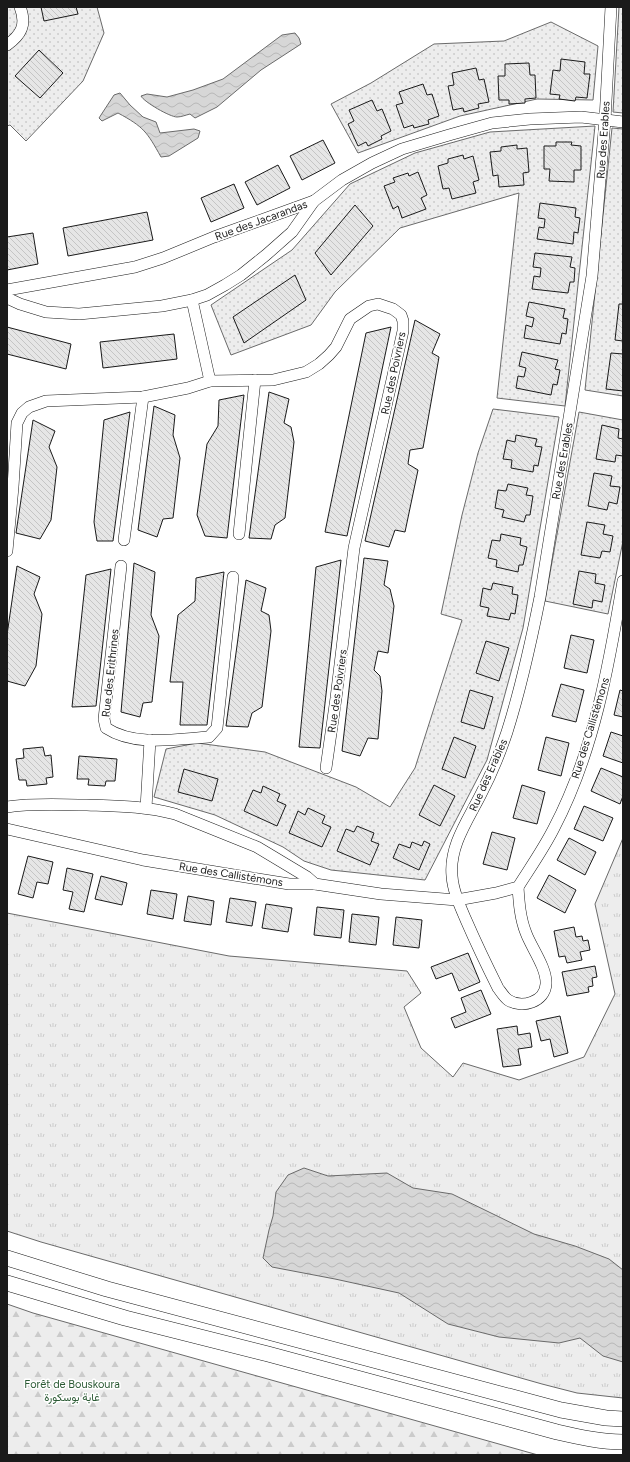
<svg xmlns="http://www.w3.org/2000/svg" width="630" height="1462" font-family="Figtree,Vazirmatn,sans-serif">
<style>
.grass{fill:url(#grass-tufts);stroke:#6a6a6a}
.forest{fill:url(#forest-firs);stroke:#6a6a6a}
.garden{fill:url(#garden-dots);stroke:#6a6a6a}
.water{fill:url(#water-waves);stroke:#6a6a6a}
.building{fill:url(#building-back-hatch);stroke:#1a1a1a}
.lines{fill:none;stroke-linecap:round;stroke-linejoin:round}
.street-casing{stroke:#1a1a1a;stroke-width:12}
.secondary-casing{stroke:#1a1a1a;stroke-width:16}
.street{stroke:#fff;stroke-width:11}
.secondary{stroke:#fff;stroke-width:15}
.labels{text-anchor:middle;stroke-width:3;stroke-linejoin:round;paint-order:stroke}
.street-label{font-size:11px;fill:#1a1a1a;stroke:#fff}
.park-label{font-size:11px;fill:#2b5a34;stroke:#fff}
</style>
<defs>
<pattern id="grass-tufts" width="24" height="20" patternUnits="userSpaceOnUse"><rect width="24" height="20" fill="#ededed"/><path d="M3 7l-1-3M5 7V3M7 7l1-3M15 17l-1-3M17 17v-4M19 17l1-3" fill="none" stroke="#cbcbcb"/></pattern>
<pattern id="forest-firs" width="22" height="20" patternUnits="userSpaceOnUse"><rect width="22" height="20" fill="#ededed"/><path d="M5 1l3.5 6h-7zM16 11l3.5 6h-7z" fill="#cbcbcb"/></pattern>
<pattern id="garden-dots" width="8" height="8" patternUnits="userSpaceOnUse"><rect width="8" height="8" fill="#ededed"/><path d="M2 2h.1M6 6h.1" fill="none" stroke="#cbcbcb" stroke-width="1.8" stroke-linecap="round"/></pattern>
<pattern id="water-waves" width="16" height="10" patternUnits="userSpaceOnUse"><rect width="16" height="10" fill="#d7d7d7"/><path d="M0 5q4-4 8 0t8 0" fill="none" stroke="#b8b8b8"/></pattern>
<pattern id="building-back-hatch" width="6" height="6" patternUnits="userSpaceOnUse"><rect width="6" height="6" fill="#e6e6e6"/><path d="M-1 5l2 2M0 0l6 6M5-1l2 2" fill="none" stroke="#c5c5c5"/></pattern>
</defs>
<rect width="100%" height="100%" fill="#fff"/>
<path class="grass" d="M623,838V1398L577,1393L542,1384L41,1242L7,1231V913L229,956L407,971L421,993L404,1007L421,1048L453,1077L463,1063L519,1080L584,1057L615,994L595,904Z"/>
<path class="forest" d="M7,1304L33,1313L538,1455H7Z"/>
<g class="garden">
<path d="M7,7H97L104,33L83,81L26,141L10,125L7,126Z"/>
<path d="M619,7H623V113L613,112Z"/>
<path d="M551,22L598,46L593,100L537,99L460,116L358,153L331,104L371,83L434,44L504,41Z"/>
<path d="M595,126L565,406L497,398L519,193L400,228L335,292L311,325L231,355L211,305L292,250L350,184L415,153L490,132Z"/>
<path d="M612,128L623,129V396L585,390Z"/>
<path d="M493,409L559,417L523,628L487,760L425,880L331,870L304,861L283,847L215,815L154,797L166,749L197,743L265,752L356,787L390,807L415,768L462,620L441,614L462,515L478,453Z"/>
<path d="M579,412L623,420V541L608,614L545,601Z"/>
</g>
<g class="water">
<path d="M295,33L299,38L301,44L261,70L217,107L195,118L190,114C186,115 181,117 177,117C170,117 144,102 141,96L147,94L167,97L193,90L223,79L282,35Z"/>
<path d="M120,93L130,105L143,117L156,122L160,133L194,129L200,131L198,138L169,156L161,157C147,132 144,127 118,113L102,121L99,118L114,95Z"/>
<path d="M304,1168L328,1176L387,1173L413,1188L452,1194L534,1234L575,1246L609,1259L623,1270V1362L603,1356L580,1338L559,1343L499,1337L448,1324L399,1293L335,1279L272,1267L263,1258L269,1230L273,1216L276,1192L288,1175Z"/>
</g>
<g class="building">
<path d="M41,7H76L78,14L44,21Z"/>
<path d="M39,50L63,73L40,98L15,76Z"/>
<path d="M561,59L585,62L584,74H590L587,98L576,97L575,101L559,99L560,95L550,94L553,70L560,71Z"/>
<path d="M529,63L530,75H535L536,98L525,99V103L509,104V100H499L498,76H505V64Z"/>
<path d="M476,68L479,80L484,79L489,102L478,104L479,108L464,112L463,108L453,110L448,86L454,85L452,73Z"/>
<path d="M423,84L427,95L432,94L439,116L428,120L429,124L414,128L413,125L404,128L396,105L403,103L399,92Z"/>
<path d="M372,100L377,111L382,109L391,131L381,136L382,139L368,146L366,142L358,146L348,124L354,121L349,110Z"/>
<path d="M323,140L335,163L302,180L290,156Z"/>
<path d="M556,142H572L571,145L581,146V170H574V182L549,181L550,169H544V146H556Z"/>
<path d="M517,145V149L527,148L529,172L523,173L524,185L499,187L498,175L493,176L490,152L501,151V147Z"/>
<path d="M463,155L464,159L473,156L479,180L473,182L476,193L452,199L449,188L443,189L438,166L448,163V159Z"/>
<path d="M278,165L290,188L257,205L245,182Z"/>
<path d="M418,172L427,195L421,198L426,209L402,218L398,206L393,209L384,186L395,182L393,178L408,173L409,176Z"/>
<path d="M234,184L244,208L211,222L201,198Z"/>
<path d="M540,203L576,208L575,217L580,218L578,233L574,232L573,244L537,239L539,227L544,228L545,219L538,218Z"/>
<path d="M355,205L373,226L331,275L315,253Z"/>
<path d="M147,212L153,240L68,256L63,228Z"/>
<path d="M33,233L38,264L7,270V237Z"/>
<path d="M535,253L572,257L570,267L575,268L574,282H570L568,293L532,289L534,276L540,277L541,268L533,267Z"/>
<path d="M295,275L306,300L244,343L233,317Z"/>
<path d="M529,302L565,309L563,318L568,319L566,334L562,333L560,344L524,338L526,325L532,327L534,318L526,316Z"/>
<path d="M619,304H623V341L615,340Z"/>
<path d="M415,320L440,334L432,353L439,357L423,448L410,450L408,464L418,470L405,532L395,530L389,547L365,541Z"/>
<path d="M7,327L71,344L66,369L7,354Z"/>
<path d="M391,327L347,536L325,532L366,333Z"/>
<path d="M174,334L177,359L103,368L100,342Z"/>
<path d="M522,352L558,360L555,369L560,370L557,385L553,384L551,395L516,388L518,376L524,377L526,368L519,366Z"/>
<path d="M611,353L623,354V391L606,389Z"/>
<path d="M269,392L289,399L284,423L291,427L294,442L285,518L275,525L271,539L249,538Z"/>
<path d="M244,395L227,538L205,536L197,515L207,444L218,426L219,400Z"/>
<path d="M154,406L175,415L173,435L180,458L173,518L163,519L157,537L138,530Z"/>
<path d="M130,412L113,541H97L94,522L104,420Z"/>
<path d="M33,420L55,431L49,447L57,467L51,520L40,539L16,533Z"/>
<path d="M602,425L619,429L618,438L623,439V456L616,455L615,462L596,459Z"/>
<path d="M516,435L537,439L535,446L542,447L538,466L534,465L533,472L511,468L512,460L503,459L507,440L515,442Z"/>
<path d="M594,473L612,476L610,486L620,487L617,504L609,502L607,510L588,506Z"/>
<path d="M508,484L528,488L526,495L533,496L530,515H526L524,522L502,517L504,510L495,508L498,490L506,491Z"/>
<path d="M587,522L605,525L603,534L613,536L610,552L602,551L600,558L581,555Z"/>
<path d="M501,534L521,538L520,545L527,547L523,565H519L518,572L496,567L497,560L488,558L492,540L500,541Z"/>
<path d="M364,558L388,561L384,585L390,589L394,606L388,653L378,651L374,670L380,676L382,691L378,739L368,738L360,756L342,751Z"/>
<path d="M341,560L320,748L299,747L316,567Z"/>
<path d="M134,563L155,572L151,615L159,636L152,702L143,703L140,717L121,712Z"/>
<path d="M17,566L40,577L34,594L42,614L36,666L25,686L7,681V635Z"/>
<path d="M111,569L96,706L72,707L86,575Z"/>
<path d="M579,571L596,574L595,583L605,585L602,602L593,600L592,608L573,604Z"/>
<path d="M224,572L207,725H180L183,682H170L178,615L195,601L196,578Z"/>
<path d="M246,580L266,588L261,611L269,615L271,631L262,707L252,713L248,727L226,726Z"/>
<path d="M493,583L513,587L512,594L518,595L515,614L511,613L509,620L487,616L489,608L480,606L483,588L491,590Z"/>
<path d="M571,635L594,640L587,673L564,668Z"/>
<path d="M486,641L509,648L499,681L476,673Z"/>
<path d="M561,684L584,690L576,722L552,716Z"/>
<path d="M470,690L493,697L484,729L461,722Z"/>
<path d="M620,690L623,691V717L614,715Z"/>
<path d="M611,732L623,736V763L603,756Z"/>
<path d="M454,737L476,746L465,778L442,769Z"/>
<path d="M546,737L569,743L561,776L538,770Z"/>
<path d="M43,747L45,756L51,755L53,777L46,778L47,784L27,786L26,780H19L16,759L24,758L23,749Z"/>
<path d="M79,756L117,759L115,781H106L105,786L88,785L89,779H77Z"/>
<path d="M601,768L623,777V796L620,804L591,791Z"/>
<path d="M184,769L218,779L212,801L178,792Z"/>
<path d="M434,785L455,796L440,826L419,815Z"/>
<path d="M522,785L545,792L537,824L513,818Z"/>
<path d="M263,786L280,794L277,801L286,805L277,826L244,811L253,790L261,793Z"/>
<path d="M584,806L613,818L603,841L574,829Z"/>
<path d="M308,808L325,816L322,823L331,827L322,847L289,833L298,811L305,815Z"/>
<path d="M357,826L374,833L371,841L379,844L370,865L337,851L346,829L354,832Z"/>
<path d="M492,832L515,838L507,870L483,864Z"/>
<path d="M569,838L596,852L585,875L557,860Z"/>
<path d="M424,841L430,844L419,870L393,858L399,844L410,848L412,842L422,846Z"/>
<path d="M28,856L53,862L48,884L37,882L33,898L18,894Z"/>
<path d="M67,868L93,874L84,912L69,909L73,892L63,890Z"/>
<path d="M549,875L576,890L565,913L537,898Z"/>
<path d="M101,876L127,883L122,905L95,899Z"/>
<path d="M151,890L177,894L173,919L147,914Z"/>
<path d="M188,896L214,901L211,925L184,921Z"/>
<path d="M230,898L256,902L252,926L226,922Z"/>
<path d="M266,904L292,908L288,932L262,928Z"/>
<path d="M317,907L344,910L341,938L314,935Z"/>
<path d="M352,914L379,917L376,945L349,942Z"/>
<path d="M396,917L422,920L419,948L393,945Z"/>
<path d="M574,927L576,937L582,936L583,941L588,940L590,950L580,952L582,960L567,963L565,956L559,957L554,931Z"/>
<path d="M468,953L480,982L459,991L452,973L436,979L431,967Z"/>
<path d="M595,966L597,977L592,978L593,986L588,987L589,992L567,996L562,972Z"/>
<path d="M481,990L491,1014L455,1028L451,1018L466,1012L461,998Z"/>
<path d="M560,1016L568,1053L554,1057L550,1039L541,1041L536,1021Z"/>
<path d="M517,1026L518,1035L530,1033L532,1047L518,1049L521,1065L503,1067L497,1029Z"/>
</g>
<g class="lines">
<defs>
<g id="street">
<path d="M7,45C21,35 27,25 20,7"/>
<path d="M7,290L135,267L163,258L214,237L314,201L342,180L372,163L402,149L449,135L492,123L530,119L581,117L623,122"/>
<path d="M7,298L20,304L46,312L79,314L162,306L192,300L207,295L225,285L241,275L266,255L292,232L314,201"/>
<path d="M192,300L210,381"/>
<path d="M239,534L255,380"/>
<path d="M124,540L143,397"/>
<path d="M7,551L13,487L17,423L22,413L29,407L46,401L143,397L188,388L210,381L273,380L306,372L319,364L329,355L336,347L350,319L369,306L378,304L393,309L401,315L403,321V331L354,548L336,698L326,768"/>
<path d="M121,566L104,719L106,728C135,747 176,739 209,737L217,728L233,577"/>
<path d="M7,807C33,803 60,805 87,805C117,806 145,806 175,814L257,847L307,877L315,884"/>
<path d="M146,808L150,740"/>
<path d="M7,829L143,860L289,884H315L381,894L457,900L496,893L518,887C530,868 544,848 554,828C594,752 609,665 623,581"/>
<path d="M518,887C519,902 520,918 526,933C531,947 547,968 546,984C545,1002 522,1009 508,1000C504,997 501,992 498,988C487,966 476,943 466,920C460,906 453,891 452,876C449,846 468,820 481,794C491,775 500,753 507,732C521,688 531,642 540,597L592,276L605,120L611,7"/>
</g>
<g id="secondary">
<path d="M7,1258L107,1289L561,1410L606,1418L623,1419"/>
<path d="M7,1283L125,1318L268,1354L557,1432C579,1437 601,1442 623,1442"/>
</g>
</defs>
<use href="#street" class="street-casing"/>
<use href="#secondary" class="secondary-casing"/>
<use href="#street" class="street"/>
<use href="#secondary" class="secondary"/>
</g>
<g class="labels">
<g class="street-label">
<text transform="translate(603 140) rotate(-86)" y="4">Rue des Erables</text>
<text transform="translate(261 220) rotate(-20)" y="4">Rue des Jacarandas</text>
<text transform="translate(393 373) rotate(-78)" y="4">Rue des Poivriers</text>
<text transform="translate(562 461) rotate(-80)" y="4">Rue des Erables</text>
<text transform="translate(110 673) rotate(-84)" y="4">Rue des Erithrines</text>
<text transform="translate(337 691) rotate(-82)" y="4">Rue des Poivriers</text>
<text transform="translate(590 728) rotate(-73)" y="4">Rue des Callistémons</text>
<text transform="translate(488 775) rotate(-66)" y="4">Rue des Erables</text>
<text transform="translate(231 874) rotate(9)" y="4">Rue des Callistémons</text>
</g>
<g class="park-label">
<text x="72" y="1388">Forêt de Bouskoura<tspan x="72" dy="13">غابة بوسكورة</tspan></text>
</g>
</g>
<rect width="630" height="1462" fill="none" stroke="#1a1a1a" stroke-width="16"/>
</svg>
